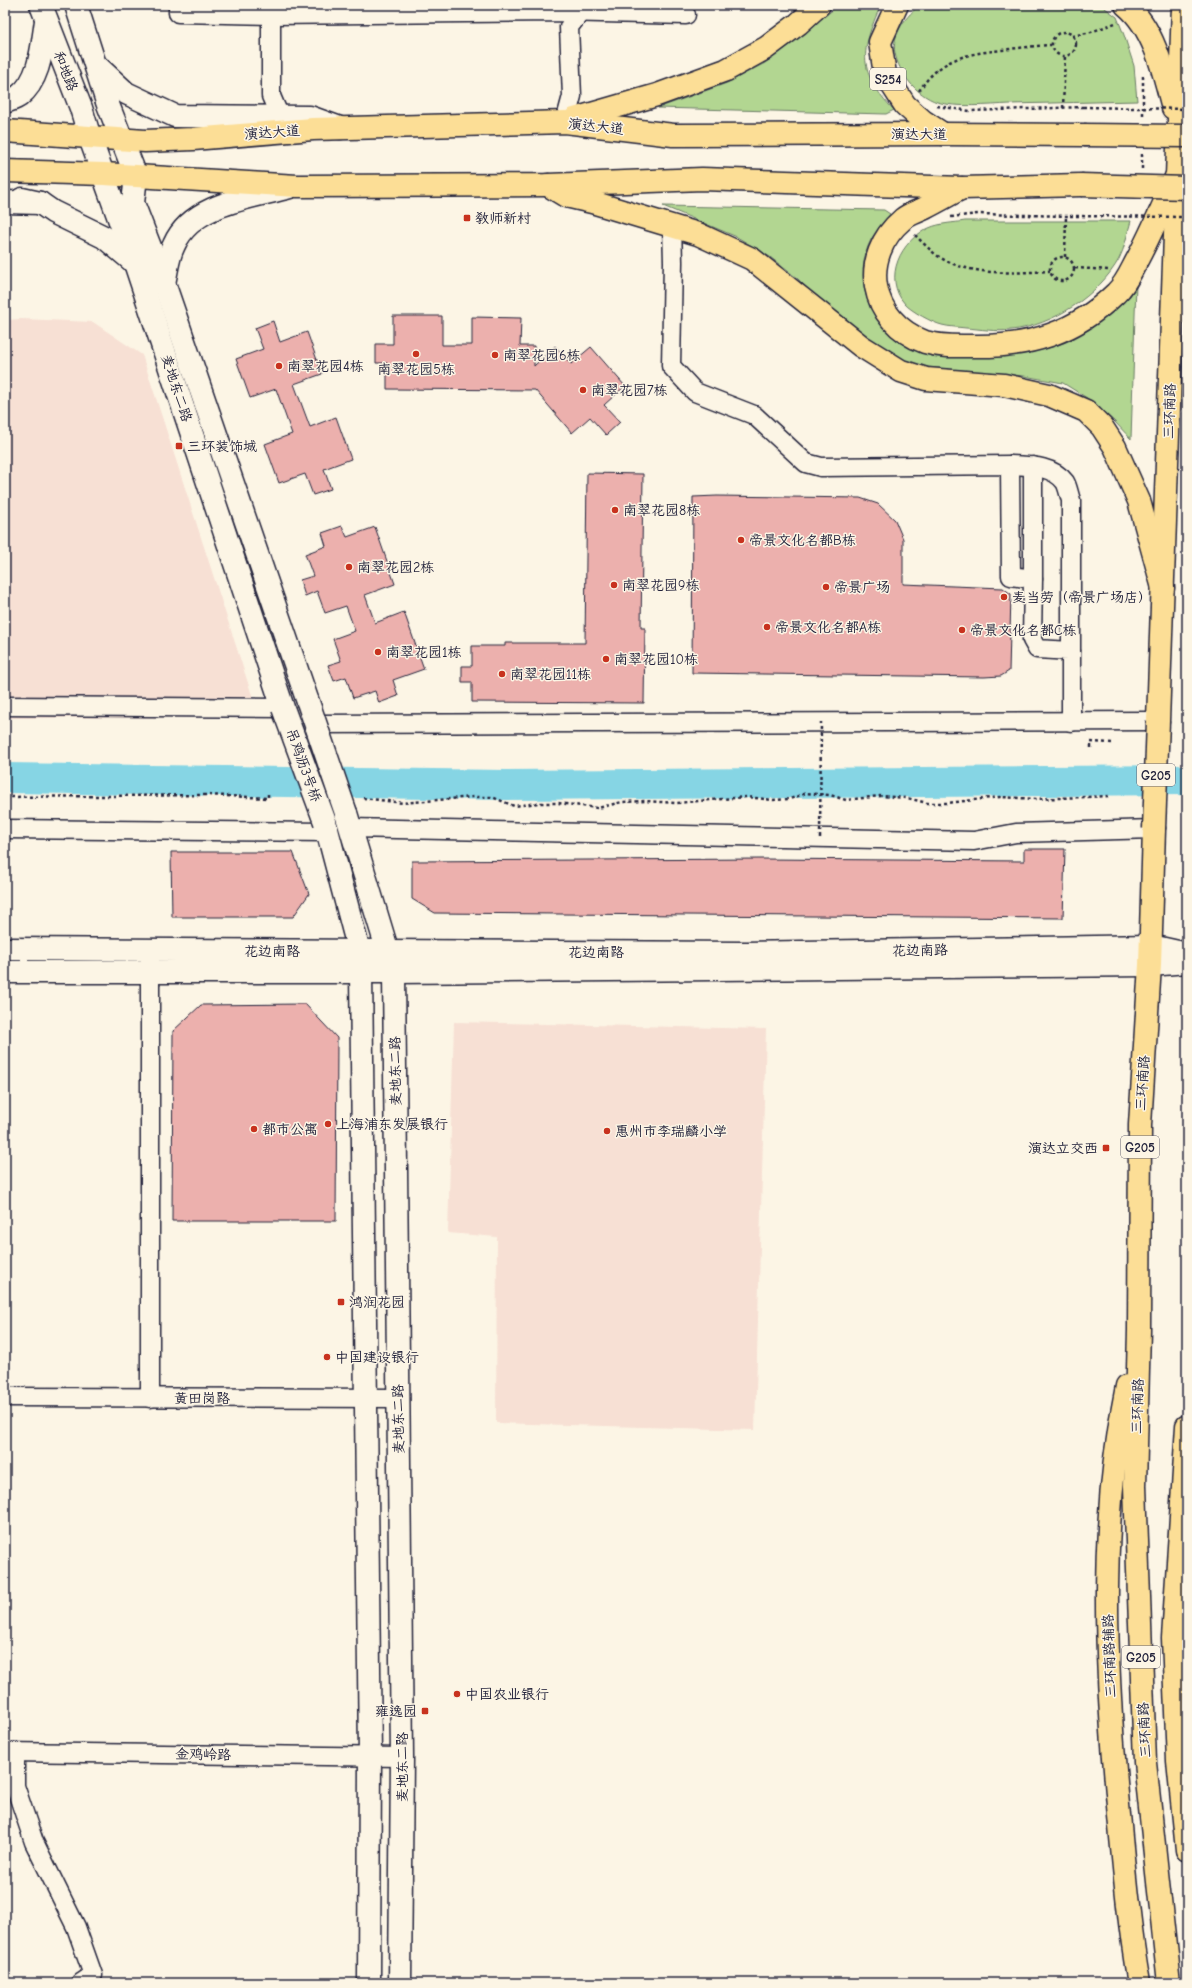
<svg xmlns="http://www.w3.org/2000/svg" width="1192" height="1988" font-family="'Comic Neue','LXGW WenKai TC',sans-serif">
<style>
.built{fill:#f7e0d4}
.green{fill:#b2d691;stroke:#6a7c66}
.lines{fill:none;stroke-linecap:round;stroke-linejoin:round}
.river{stroke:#86d5e4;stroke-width:30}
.building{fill:#ecb0ad;stroke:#22223b}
.minor-casing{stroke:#22223b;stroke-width:21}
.tertiary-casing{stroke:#22223b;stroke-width:25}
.secondary-casing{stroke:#22223b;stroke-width:25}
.primary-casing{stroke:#22223b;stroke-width:25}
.trunk-casing{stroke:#22223b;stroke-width:25}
.path{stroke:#22223b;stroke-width:2.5;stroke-dasharray:3 3;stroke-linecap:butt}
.minor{stroke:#fcf5e5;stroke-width:18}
.tertiary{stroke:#fcf5e5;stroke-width:22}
.secondary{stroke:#fcf5e5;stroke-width:22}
.primary{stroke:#fcde96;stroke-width:22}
.trunk{stroke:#fcde96;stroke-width:22}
.tertiary-bridge-casing{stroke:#22223b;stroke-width:25;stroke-linecap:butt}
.primary-bridge-casing{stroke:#22223b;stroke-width:25;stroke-linecap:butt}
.trunk-bridge-casing{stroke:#22223b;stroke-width:25;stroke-linecap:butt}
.path-bridge{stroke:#22223b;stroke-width:2.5;stroke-dasharray:3 3;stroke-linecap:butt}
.tertiary-bridge{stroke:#fcf5e5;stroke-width:22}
.primary-bridge{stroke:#fcde96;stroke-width:22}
.trunk-bridge{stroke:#fcde96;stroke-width:22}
.poi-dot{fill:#c8321e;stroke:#fcf5e5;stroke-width:1.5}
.labels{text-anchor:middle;stroke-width:3;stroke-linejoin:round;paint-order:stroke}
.shield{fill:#fcf5e5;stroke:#63616e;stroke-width:1}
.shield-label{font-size:13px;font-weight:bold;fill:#22223b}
.street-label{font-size:14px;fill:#22223b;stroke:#fcf5e5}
.poi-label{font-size:14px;fill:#22223b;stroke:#fcf5e5;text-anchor:start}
</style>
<rect width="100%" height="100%" fill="#fcf5e5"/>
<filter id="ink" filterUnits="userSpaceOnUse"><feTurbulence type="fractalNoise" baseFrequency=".025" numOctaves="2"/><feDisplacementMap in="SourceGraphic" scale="8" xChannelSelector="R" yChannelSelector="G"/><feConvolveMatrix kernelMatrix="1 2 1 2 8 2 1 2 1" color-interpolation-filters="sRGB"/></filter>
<g filter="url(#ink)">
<g class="built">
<path d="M22,319L93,322L142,355L259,717L5,718V320Z"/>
<path d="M454,1022L766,1029L755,1430L496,1423L497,1237L448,1233Z"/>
</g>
<g class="green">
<path d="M839,5H881C860,51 857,72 894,110L886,114L658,108L727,83L765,63Z"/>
<path d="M921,5H1101L1117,17L1124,35L1134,66L1137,101C1095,102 1052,103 1010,104C989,105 956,108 937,102C917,95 899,74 895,53C891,35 907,14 921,5Z"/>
<path d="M663,206L884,210L890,214C885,220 879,226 875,233C854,264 862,308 889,333C896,338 903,346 911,349C917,351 925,351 932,352C973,358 1018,358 1058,345C1091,334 1115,310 1136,284L1131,439L1114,421L1087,398L1063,383L1024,376L916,366L896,358L833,315L798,279L770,257L737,237Z"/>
<path d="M965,221H1131C1127,233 1125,248 1119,259C1099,295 1052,326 1011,330C997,332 980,329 966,328C958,327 949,327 942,325C933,323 911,311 905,304C882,278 901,240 929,228C940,223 954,223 965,221Z"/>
</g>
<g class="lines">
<path class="river" d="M5,778L506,785L1187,780"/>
</g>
<g class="building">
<path d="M393,316H442V345H472V317L521,318L520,346H534V366L555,346L571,364L591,347L625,386L604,405L620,422L606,435L590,417L572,433L535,390L387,389V363H376V344H393Z"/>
<path d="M273,321L280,342L307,332L322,374L294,384L310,427L336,417L351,459L324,469L331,489L313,495L305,474L279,483L265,444L292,434L276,389L250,398L236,359L263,349L255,328Z"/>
<path d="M587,473L643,474L641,628H645L644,703L472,702V682H462V666H472V646H505V643H585Z"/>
<path d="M717,496L860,498L878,504L895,520L903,539V584L1003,588L1011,594L1009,671L1001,676L984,677L692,673L693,497Z"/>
<path d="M342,526L347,537L375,527L395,584L365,595L375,623L404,612L424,669L393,680L398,696L379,703L375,691L353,698L346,677L334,681L328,665L341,661L333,639L355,631L346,606L325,613L317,591L305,596L300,580L313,576L305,554L326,546L322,533Z"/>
<path d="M1024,849H1065L1063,918L435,913L412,899V861L763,859L1024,861Z"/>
<path d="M171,852H293L309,894L293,917H172Z"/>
<path d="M305,1004L337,1038L336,1221H172L173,1031L201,1005Z"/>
</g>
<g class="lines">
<defs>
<g id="minor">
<path d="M178,5V13L271,15L560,12L686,15"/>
<path d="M271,15V96L280,117"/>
<path d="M565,122L572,96L569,27L580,13V5"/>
<path d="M672,225L673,262L671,366L695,392L754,415L806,463L821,467L1010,465L1011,576L1033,579L1032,640L1037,649L1071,651V722"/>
<path d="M1010,465C1029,466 1052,465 1065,482C1068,487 1069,495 1071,500V651"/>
<path d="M1033,579V466"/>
<path d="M5,706L283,708"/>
<path d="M315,724L1158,721"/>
<path d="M350,828L974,841L1016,833L1154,829"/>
<path d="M5,829L328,832"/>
<path d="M5,1397L398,1398"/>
<path d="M150,1398V959"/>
<path d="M5,1752L402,1757"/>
<path d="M15,1752V1786L34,1842L76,1927L93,1975L81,1983"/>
</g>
<g id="tertiary">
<path d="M41,5L81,108L90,138L134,260L283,708"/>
<path d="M76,5L107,102L136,176L133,203L164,283L308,702"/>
<path d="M98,67L126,93L175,116L310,117L340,128"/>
<path d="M5,102C10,100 15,99 19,96C41,79 42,45 46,21"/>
<path d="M22,199L40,203L53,212L104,237L135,263"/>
<path d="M164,283C167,271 168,256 174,245C192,203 251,198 290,187"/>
<path d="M346,813L394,972L402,1757L400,1983"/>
<path d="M325,822L359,951L361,972L370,1756L369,1983"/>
<path d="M5,949L747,953L1151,946L1187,954"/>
<path d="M5,972H394L1150,965L1187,962"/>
</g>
<path id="secondary" d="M5,202L40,203"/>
<g id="primary">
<path d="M574,119L657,95L726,70L766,48L798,24L819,5"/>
<path d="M5,131L145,141L193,139L313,129L565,122L673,135L943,134L1084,135"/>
<path d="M5,171L104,174L297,186L548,185L702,179L962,188L1081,185"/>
<path d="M962,188C949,195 937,202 925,208C917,212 909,214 903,219C858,257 869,321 925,342C941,347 957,346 973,346C1030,347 1075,333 1116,293C1126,284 1131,271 1137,260C1152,232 1164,203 1177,175"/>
</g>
<g id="trunk">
<path d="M897,5L880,42L885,74L905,105L923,121L943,134"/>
<path d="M1126,5C1154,28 1164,73 1173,108"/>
<path d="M548,185L566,196L592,202L698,234L752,259L861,346L901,371L926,379L1004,385L1049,395L1086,411L1102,427L1115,447L1139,501L1163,588"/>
<path d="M1158,721L1183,5"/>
<path d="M1154,829L1150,965L1140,1125L1139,1330L1135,1486L1145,1762L1169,1983"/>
<path d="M1127,1386C1099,1520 1105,1658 1117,1794C1123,1857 1128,1921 1139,1983"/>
<path d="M1187,1426L1173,1638L1178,1761L1187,1850"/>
</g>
</defs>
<use href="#minor" class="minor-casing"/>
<use href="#tertiary" class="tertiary-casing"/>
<use href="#secondary" class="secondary-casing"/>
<use href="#primary" class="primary-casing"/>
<use href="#trunk" class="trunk-casing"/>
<g class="path">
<circle cx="1064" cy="44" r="12"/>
<path d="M1072,36L1091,32L1118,22"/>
<path d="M1143,76V117"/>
<path d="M919,91C940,58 966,54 1002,50C1018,48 1034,46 1051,45"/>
<path d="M937,106L970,111L1083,107"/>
<path d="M1063,108L1065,56"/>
<path d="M1142,169V154"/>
<path d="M951,217L978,214L1070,216"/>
<path d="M915,235C921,241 928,248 935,254C966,277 1014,273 1050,271"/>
<circle cx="1062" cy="269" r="12"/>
<path d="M1065,257L1066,216"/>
<path d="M1075,268L1110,270"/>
<path d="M1091,748V742L1113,743"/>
<path d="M5,797L207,795L268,798V792"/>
<path d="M363,798L403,803L474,797H492L514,806L538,803H558L598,808L622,802L645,801L676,803L747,797L773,800L790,799L806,793L830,795L846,800L880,796L907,798L927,803H947L1000,797L1036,799L1109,796"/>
</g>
<use href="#minor" class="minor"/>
<use href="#tertiary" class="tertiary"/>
<use href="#secondary" class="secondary"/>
<use href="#primary" class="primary"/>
<use href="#trunk" class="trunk"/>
<defs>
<g id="tertiary-bridge">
<path d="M308,702L346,813"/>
<path d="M283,708L325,822"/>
</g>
<g id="primary-bridge">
<path d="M1084,135L1187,136"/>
<path d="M1081,185L1187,188"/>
</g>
<path id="trunk-bridge" d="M1154,829L1158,721"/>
</defs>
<use href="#tertiary-bridge" class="tertiary-bridge-casing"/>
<use href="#primary-bridge" class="primary-bridge-casing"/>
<use href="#trunk-bridge" class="trunk-bridge-casing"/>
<g class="path-bridge">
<path d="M1083,107L1187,109"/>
<path d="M1070,216L1187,217"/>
<path d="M820,838L821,722"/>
</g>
<use href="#tertiary-bridge" class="tertiary-bridge"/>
<use href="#primary-bridge" class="primary-bridge"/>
<use href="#trunk-bridge" class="trunk-bridge"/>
</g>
</g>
<g class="poi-dot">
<rect x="463" y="214" width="8" height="8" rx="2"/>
<circle cx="416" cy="354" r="4"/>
<circle cx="495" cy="355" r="4"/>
<circle cx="279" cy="366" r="4"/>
<circle cx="583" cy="390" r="4"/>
<rect x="175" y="442" width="8" height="8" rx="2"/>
<circle cx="615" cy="510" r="4"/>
<circle cx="741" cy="540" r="4"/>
<circle cx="349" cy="567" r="4"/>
<circle cx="614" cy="585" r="4"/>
<circle cx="826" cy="587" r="4"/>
<circle cx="1004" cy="597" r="4"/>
<circle cx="767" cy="627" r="4"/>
<circle cx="962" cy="630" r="4"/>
<circle cx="378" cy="652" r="4"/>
<circle cx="606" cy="659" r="4"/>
<circle cx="502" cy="674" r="4"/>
<circle cx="328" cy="1124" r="4"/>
<circle cx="254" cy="1129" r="4"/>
<circle cx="607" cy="1131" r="4"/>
<rect x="1102" y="1144" width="8" height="8" rx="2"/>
<rect x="337" y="1298" width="8" height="8" rx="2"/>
<circle cx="327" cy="1357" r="4"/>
<circle cx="457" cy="1694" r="4"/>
<rect x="421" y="1707" width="8" height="8" rx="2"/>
</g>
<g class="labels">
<g class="shield">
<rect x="870" y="68" width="36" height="22" rx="3"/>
<rect x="1137" y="764" width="38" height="22" rx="3"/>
<rect x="1121" y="1136" width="38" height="22" rx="3"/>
<rect x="1122" y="1646" width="38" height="22" rx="3"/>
</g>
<g class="shield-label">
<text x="888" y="84">S254</text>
<text x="1156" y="780">G205</text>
<text x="1140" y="1152">G205</text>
<text x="1141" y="1662">G205</text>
</g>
<g class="street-label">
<text transform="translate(66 71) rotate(68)" y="5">和地路</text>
<text transform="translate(596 126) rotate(6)" y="5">演达大道</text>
<text transform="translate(272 132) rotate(-4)" y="5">演达大道</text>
<text x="919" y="139">演达大道</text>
<text transform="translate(177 388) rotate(72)" y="5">麦地东二路</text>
<text transform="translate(1169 411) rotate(-88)" y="5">三环南路</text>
<text transform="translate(304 765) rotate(70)" y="5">吊鸡沥3号桥</text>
<text transform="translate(920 950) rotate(-1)" y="5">花边南路</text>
<text x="272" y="956">花边南路</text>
<text x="596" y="957">花边南路</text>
<text transform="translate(395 1071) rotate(-91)" y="5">麦地东二路</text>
<text transform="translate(1142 1083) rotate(-86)" y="5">三环南路</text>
<text x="202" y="1403">黄田岗路</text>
<text transform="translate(1137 1406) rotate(-88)" y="5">三环南路</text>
<text transform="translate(398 1419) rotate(-91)" y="5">麦地东二路</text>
<text transform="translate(1109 1656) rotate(-92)" y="5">三环南路辅路</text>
<text transform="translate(1144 1730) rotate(-93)" y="5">三环南路</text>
<text transform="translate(203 1754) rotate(1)" y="5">金鸡岭路</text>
<text transform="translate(402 1767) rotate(-90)" y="5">麦地东二路</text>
</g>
<g class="poi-label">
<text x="475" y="223">教师新村</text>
<text x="503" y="360">南翠花园6栋</text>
<text x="287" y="371">南翠花园4栋</text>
<text x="416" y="374" text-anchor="middle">南翠花园5栋</text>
<text x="591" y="395">南翠花园7栋</text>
<text x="187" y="451">三环装饰城</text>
<text x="623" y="515">南翠花园8栋</text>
<text x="749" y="545">帝景文化名都B栋</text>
<text x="357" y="572">南翠花园2栋</text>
<text x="622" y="590">南翠花园9栋</text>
<text x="834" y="592">帝景广场</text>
<text x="1012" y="602">麦当劳（帝景广场店）</text>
<text x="775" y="632">帝景文化名都A栋</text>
<text x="970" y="635">帝景文化名都C栋</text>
<text x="386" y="657">南翠花园1栋</text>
<text x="614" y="664">南翠花园10栋</text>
<text x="510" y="679">南翠花园11栋</text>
<text x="336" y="1129">上海浦东发展银行</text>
<text x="262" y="1134">都市公寓</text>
<text x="615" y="1136">惠州市李瑞麟小学</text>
<text x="1098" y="1153" text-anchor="end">演达立交西</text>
<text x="349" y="1307">鸿润花园</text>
<text x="335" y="1362">中国建设银行</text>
<text x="465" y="1699">中国农业银行</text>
<text x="417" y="1716" text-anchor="end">雍逸园</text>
</g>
</g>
<rect width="1192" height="1988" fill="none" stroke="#fcf5e5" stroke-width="20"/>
<rect x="10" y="10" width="1172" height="1968" fill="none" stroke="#22223b" stroke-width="1.5" filter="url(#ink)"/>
</svg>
